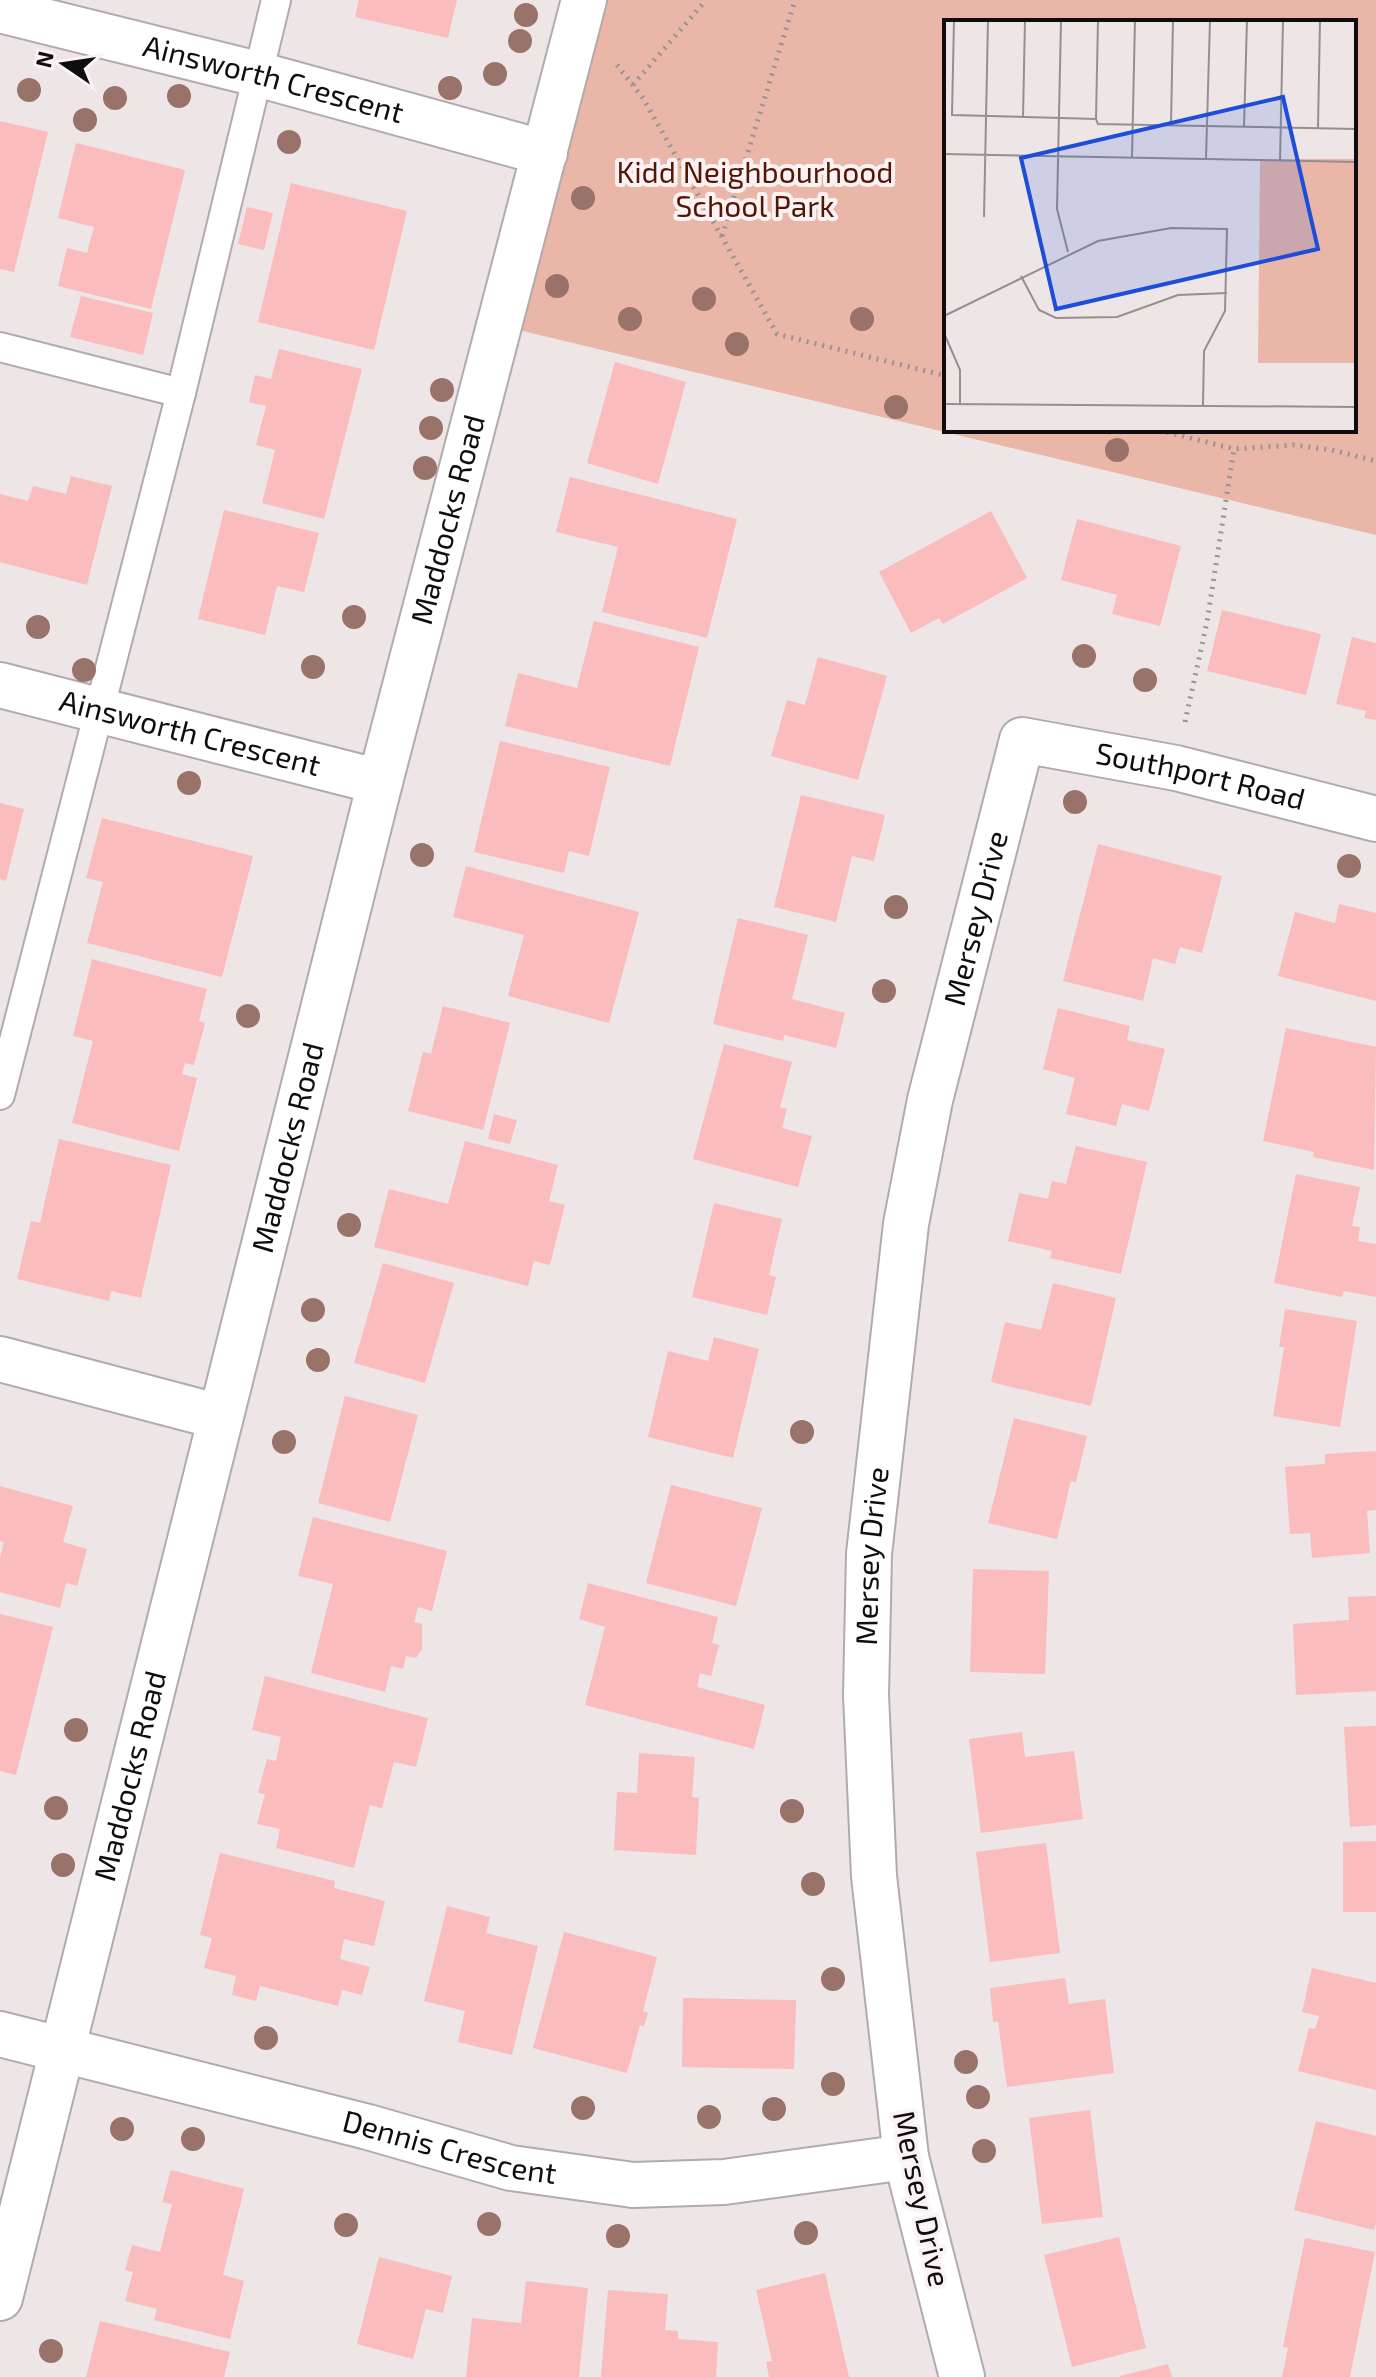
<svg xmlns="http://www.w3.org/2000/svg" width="1376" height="2377" font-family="'Exo 2',sans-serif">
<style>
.green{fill:#e9b6a7;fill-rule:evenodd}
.building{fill:#fabcbd}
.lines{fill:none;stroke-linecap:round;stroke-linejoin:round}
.lane-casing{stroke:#b2aaac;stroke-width:32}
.street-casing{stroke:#b2aaac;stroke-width:48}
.path{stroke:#9a9395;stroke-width:5;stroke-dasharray:2 6;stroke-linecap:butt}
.lane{stroke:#fff;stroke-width:28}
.street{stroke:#fff;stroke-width:44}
.tree{fill:#99736a}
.labels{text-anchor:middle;stroke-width:8;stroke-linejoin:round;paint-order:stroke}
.street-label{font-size:30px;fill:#100d0e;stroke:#fbf2f5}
.park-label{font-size:30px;fill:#541603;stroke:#fbf2f5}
.inset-road{fill:none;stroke:#958f90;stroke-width:2}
.view{fill:#1d4ed8;fill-opacity:0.15;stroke:#1d4ed8;stroke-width:4}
.inset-edge{fill:none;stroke:#100d0e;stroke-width:4}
</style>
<rect width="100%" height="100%" fill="#eee5e7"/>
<path class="green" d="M563,0H1376V535L489,323ZM946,22H1354V430H946Z"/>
<g class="building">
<path d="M359,0H457L448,38L355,17Z"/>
<path d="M0,121L48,132L14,272L0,269Z"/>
<path d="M76,143L185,170L151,309L58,286L67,248L87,253L94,227L58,218Z"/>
<path d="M291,183L407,211L374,350L258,322Z"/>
<path d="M247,207L273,213L264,250L238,244Z"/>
<path d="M81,296L153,313L143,355L70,337Z"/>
<path d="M279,349L362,369L324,519L262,503L275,450L256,445L266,406L249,402L255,375L271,379Z"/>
<path d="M615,362L686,382L658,484L587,463Z"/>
<path d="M71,476L112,486L87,585L0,562V494L28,501L33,486L66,494Z"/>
<path d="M570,477L737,519L707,638L602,612L618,547L556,532Z"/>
<path d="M224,510L319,533L304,592L277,586L265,635L198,619Z"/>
<path d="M991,511L1027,578L943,624L939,618L911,633L879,572Z"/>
<path d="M1077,519L1181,546L1160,626L1112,614L1117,595L1061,580Z"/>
<path d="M1222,610L1321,634L1306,695L1207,671Z"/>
<path d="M594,621L699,647L670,766L505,726L518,673L577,688Z"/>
<path d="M1352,637L1376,643V720L1364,718L1366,711L1336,704Z"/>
<path d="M818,657L887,676L858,780L771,756L787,700L805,705Z"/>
<path d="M500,741L610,767L589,856L569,851L564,873L474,852Z"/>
<path d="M801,795L885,815L874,861L852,856L836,922L774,907Z"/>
<path d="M0,803L24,809L6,881L0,879Z"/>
<path d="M102,818L253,856L222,977L87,943L103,882L86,878Z"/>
<path d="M1098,844L1222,876L1202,953L1180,947L1175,964L1153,958L1143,1001L1063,981Z"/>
<path d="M466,866L639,912L609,1023L508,996L524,935L453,917Z"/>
<path d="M1339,904L1376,913V1001L1278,976L1295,912L1335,923Z"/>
<path d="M738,918L808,935L792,999L845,1013L836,1048L784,1035L783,1041L713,1024Z"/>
<path d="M92,959L207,989L199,1021L205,1023L194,1065L185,1063L182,1074L197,1078L179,1151L72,1123L93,1041L73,1036Z"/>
<path d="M443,1006L510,1023L483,1130L408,1111L423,1052L431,1054Z"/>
<path d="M1058,1008L1130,1026L1127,1040L1165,1049L1149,1111L1122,1104L1116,1126L1066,1114L1075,1078L1043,1069Z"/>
<path d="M1286,1028L1376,1047L1374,1170L1313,1157L1314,1152L1263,1141Z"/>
<path d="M724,1044L792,1062L780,1107L787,1109L782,1128L812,1136L798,1187L693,1159Z"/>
<path d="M494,1114L517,1120L510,1144L488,1139Z"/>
<path d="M59,1139L171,1165L141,1298L111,1291L109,1301L17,1279L31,1221L40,1223Z"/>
<path d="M465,1141L558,1165L549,1201L565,1205L550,1265L534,1261L528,1286L374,1247L389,1189L448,1204Z"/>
<path d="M1076,1146L1147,1162L1121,1274L1050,1258L1052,1251L1008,1241L1019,1193L1048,1199L1052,1181L1066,1184Z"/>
<path d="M1296,1174L1360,1187L1352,1226L1360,1227L1358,1241L1376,1244V1297L1344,1291L1342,1297L1274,1283Z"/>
<path d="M714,1203L782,1219L769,1275L776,1277L767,1315L692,1297Z"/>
<path d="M383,1263L454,1283L425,1383L354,1363Z"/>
<path d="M1053,1283L1116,1298L1091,1406L991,1382L1005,1322L1041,1330Z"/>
<path d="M1285,1309L1357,1321L1340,1427L1273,1416L1284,1347H1279Z"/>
<path d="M714,1337L759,1349L733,1458L648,1437L668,1351L708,1361Z"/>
<path d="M345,1396L418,1415L390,1522L318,1503Z"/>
<path d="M1014,1418L1087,1436L1076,1482L1071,1481L1057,1539L988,1523Z"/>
<path d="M1376,1451V1510L1367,1511L1370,1553L1312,1558L1310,1533L1290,1534L1285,1467L1325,1464V1454Z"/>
<path d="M671,1485L762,1508L736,1606L646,1583Z"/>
<path d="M0,1486L73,1506L63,1542L87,1549L77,1586L66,1583L60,1608L0,1592V1558L4,1542L0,1541Z"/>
<path d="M313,1517L447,1551L432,1611L418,1607L414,1622L422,1624V1649L416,1658L406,1656L403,1669L391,1666L385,1692L311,1673L333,1584L298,1576Z"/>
<path d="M973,1569L1049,1571L1045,1674L970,1672Z"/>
<path d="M588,1583L718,1617L712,1643L719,1645L711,1676L700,1673L697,1687L765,1705L754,1749L585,1705L605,1627L579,1619Z"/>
<path d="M1376,1596V1691L1296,1695L1293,1624L1349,1620L1348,1597Z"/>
<path d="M0,1614L53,1627L16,1775L0,1771Z"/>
<path d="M265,1676L428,1718L416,1767L394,1762L382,1808L370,1805L354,1868L276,1848L280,1829L257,1824L265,1794L258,1793L267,1759L276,1761L281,1737L252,1730Z"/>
<path d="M1376,1726V1825L1350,1827L1344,1727Z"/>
<path d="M1022,1732L1025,1757L1074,1751L1083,1819L981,1833L969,1739Z"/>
<path d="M639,1753L695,1757L692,1797L699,1798L696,1855L614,1850L617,1792L637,1793Z"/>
<path d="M1376,1841V1912H1343V1842Z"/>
<path d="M1046,1843L1060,1953L990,1962L976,1852Z"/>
<path d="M220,1853L335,1881L334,1888L385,1901L374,1946L344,1939L340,1959L370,1967L362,1995L342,1990L338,2006L260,1986L256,2001L232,1995L236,1976L204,1968L212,1938L200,1935Z"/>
<path d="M447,1906L490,1917L486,1933L538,1946L512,2055L458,2042L465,2011L424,2001Z"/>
<path d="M564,1932L657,1957L643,2011L648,2013L644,2026L640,2025L627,2073L533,2048Z"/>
<path d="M1312,1968L1376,1983V2090L1298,2071L1309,2028L1315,2029L1319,2016L1302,2012Z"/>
<path d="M1065,1978L1069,2004L1105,1999L1114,2073L1007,2087L998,2022H993L990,1988Z"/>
<path d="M683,1998L796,2000L794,2069L682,2067Z"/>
<path d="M1090,2110L1103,2217L1042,2224L1029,2118Z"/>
<path d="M1316,2121L1376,2136V2222L1374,2230L1294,2210Z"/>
<path d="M171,2170L244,2189L223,2275L244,2281L230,2339L154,2320L157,2309L125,2301L133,2272L125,2270L132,2245L160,2252L172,2204L162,2202Z"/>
<path d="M1119,2237L1146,2348L1072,2367L1044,2255Z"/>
<path d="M1305,2238L1375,2252L1350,2377H1282L1288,2348L1283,2347Z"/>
<path d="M379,2257L452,2276L443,2313L426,2309L413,2359L357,2344Z"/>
<path d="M825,2273L849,2377H769L766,2362L772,2361L756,2290Z"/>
<path d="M526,2281L588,2288L579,2377H466L472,2318L521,2323Z"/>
<path d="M608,2290L668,2294L665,2330L678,2331V2339L718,2342L716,2377H601Z"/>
<path d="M100,2321L230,2352L224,2377H86Z"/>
<path d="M1168,2364L1172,2377H1120V2376Z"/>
</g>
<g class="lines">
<defs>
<g id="lane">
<path d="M0,347L181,393"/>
<path d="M0,1095L181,393L276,0"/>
</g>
<g id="street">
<path id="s1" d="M0,10L257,74L545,153"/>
<path id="s2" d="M0,685L380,782"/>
<path d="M0,1359L220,1417"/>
<path id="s3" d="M0,2034L368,2127L511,2168L633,2185L724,2182L906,2157"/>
<path id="s4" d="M0,2298L380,782L584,0"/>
<path id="s5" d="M962,2377L906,2157L874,1876L866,1695L869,1554L906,1224L930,1100L1022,740L1176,768L1376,819"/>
</g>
</defs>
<use href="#lane" class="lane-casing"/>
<use href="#street" class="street-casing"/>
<g class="path">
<path d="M617,65L643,98L777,334L946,376"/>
<path d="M633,85L706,0"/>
<path d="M722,236L795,0"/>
<path d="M1159,430L1234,449L1294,445L1332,450L1376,461"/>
<path d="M1185,722L1207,622L1234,449"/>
</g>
<use href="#lane" class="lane"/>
<use href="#street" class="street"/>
</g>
<g class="tree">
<circle cx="526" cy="15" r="12"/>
<circle cx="520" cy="41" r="12"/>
<circle cx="495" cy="74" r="12"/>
<circle cx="450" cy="88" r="12"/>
<circle cx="29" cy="90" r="12"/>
<circle cx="179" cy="96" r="12"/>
<circle cx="115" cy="98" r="12"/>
<circle cx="85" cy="120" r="12"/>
<circle cx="289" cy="142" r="12"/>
<circle cx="583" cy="198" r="12"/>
<circle cx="557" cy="286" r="12"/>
<circle cx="704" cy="299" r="12"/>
<circle cx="630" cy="319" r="12"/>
<circle cx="862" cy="319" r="12"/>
<circle cx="737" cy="344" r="12"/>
<circle cx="442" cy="390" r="12"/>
<circle cx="896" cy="407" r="12"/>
<circle cx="431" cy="428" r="12"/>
<circle cx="1117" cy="450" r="12"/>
<circle cx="425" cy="468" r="12"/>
<circle cx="354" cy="617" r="12"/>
<circle cx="38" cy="627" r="12"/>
<circle cx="1084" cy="656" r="12"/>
<circle cx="313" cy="667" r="12"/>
<circle cx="84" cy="670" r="12"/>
<circle cx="1145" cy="680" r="12"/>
<circle cx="189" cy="783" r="12"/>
<circle cx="1075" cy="802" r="12"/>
<circle cx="422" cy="855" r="12"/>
<circle cx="1349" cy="866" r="12"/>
<circle cx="896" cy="907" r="12"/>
<circle cx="884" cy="991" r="12"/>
<circle cx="248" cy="1016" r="12"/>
<circle cx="349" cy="1225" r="12"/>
<circle cx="313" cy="1310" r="12"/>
<circle cx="318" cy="1360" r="12"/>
<circle cx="802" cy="1432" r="12"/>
<circle cx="284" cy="1442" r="12"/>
<circle cx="76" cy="1730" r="12"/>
<circle cx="56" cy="1808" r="12"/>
<circle cx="792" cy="1811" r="12"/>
<circle cx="63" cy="1865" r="12"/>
<circle cx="813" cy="1884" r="12"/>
<circle cx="833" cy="1979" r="12"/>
<circle cx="266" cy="2038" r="12"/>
<circle cx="966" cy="2062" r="12"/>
<circle cx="833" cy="2084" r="12"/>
<circle cx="978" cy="2097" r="12"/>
<circle cx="583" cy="2108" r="12"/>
<circle cx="774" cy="2109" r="12"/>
<circle cx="709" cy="2117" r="12"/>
<circle cx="122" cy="2129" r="12"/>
<circle cx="193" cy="2139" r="12"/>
<circle cx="984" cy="2151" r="12"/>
<circle cx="489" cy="2224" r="12"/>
<circle cx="346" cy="2225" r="12"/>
<circle cx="806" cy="2233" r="12"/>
<circle cx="618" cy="2236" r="12"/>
<circle cx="51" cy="2351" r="12"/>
</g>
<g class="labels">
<g class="street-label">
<text dy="10" stroke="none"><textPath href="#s1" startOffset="282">Ainsworth Crescent</textPath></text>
<text dy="10" stroke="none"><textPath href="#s4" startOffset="1834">Maddocks Road</textPath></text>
<text dy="10" stroke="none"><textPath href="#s2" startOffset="196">Ainsworth Crescent</textPath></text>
<text dy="10" stroke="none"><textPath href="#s5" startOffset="1844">Southport Road</textPath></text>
<text dy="10" stroke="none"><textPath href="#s5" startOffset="1478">Mersey Drive</textPath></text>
<text dy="10" stroke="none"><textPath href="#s4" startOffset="1186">Maddocks Road</textPath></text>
<text dy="10" stroke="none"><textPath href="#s5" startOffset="830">Mersey Drive</textPath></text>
<text dy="10" stroke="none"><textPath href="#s4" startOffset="538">Maddocks Road</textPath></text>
<text dy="10" stroke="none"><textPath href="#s3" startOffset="464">Dennis Crescent</textPath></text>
<text transform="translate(921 2199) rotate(78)" y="10">Mersey Drive</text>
</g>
<g class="park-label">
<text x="755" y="183">Kidd Neighbourhood<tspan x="755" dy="34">School Park</tspan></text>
</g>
</g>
<g transform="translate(944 20)">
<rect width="412" height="412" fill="#eee5e7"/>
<path d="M316,139H412V343H314Z" fill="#e9b6a7"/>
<path class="inset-road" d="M10,0L8,95L152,99L154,0M117,0L113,189L124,232M79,97L81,0M152,99L154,104L412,109M227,105L229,0M300,107L303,0M374,108L376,0M0,134L412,142M188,137L191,0M262,139L266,0M336,141L339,0M411,142L412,47M40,197L44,0M77,256L95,290L112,298L173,297L234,275L283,273M0,296L154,221L227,208L283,209L281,291L260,331L259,385M0,313L16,350V384M0,384L412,387"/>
<path class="view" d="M339,77L374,229L112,289L77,138Z"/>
<rect width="412" height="412" class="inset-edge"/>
</g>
<g transform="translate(64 64) rotate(283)" stroke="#fbf2f5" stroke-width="6" paint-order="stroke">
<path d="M0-6L14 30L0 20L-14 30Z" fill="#100d0e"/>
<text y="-12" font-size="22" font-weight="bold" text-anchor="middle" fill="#100d0e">N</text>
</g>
</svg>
